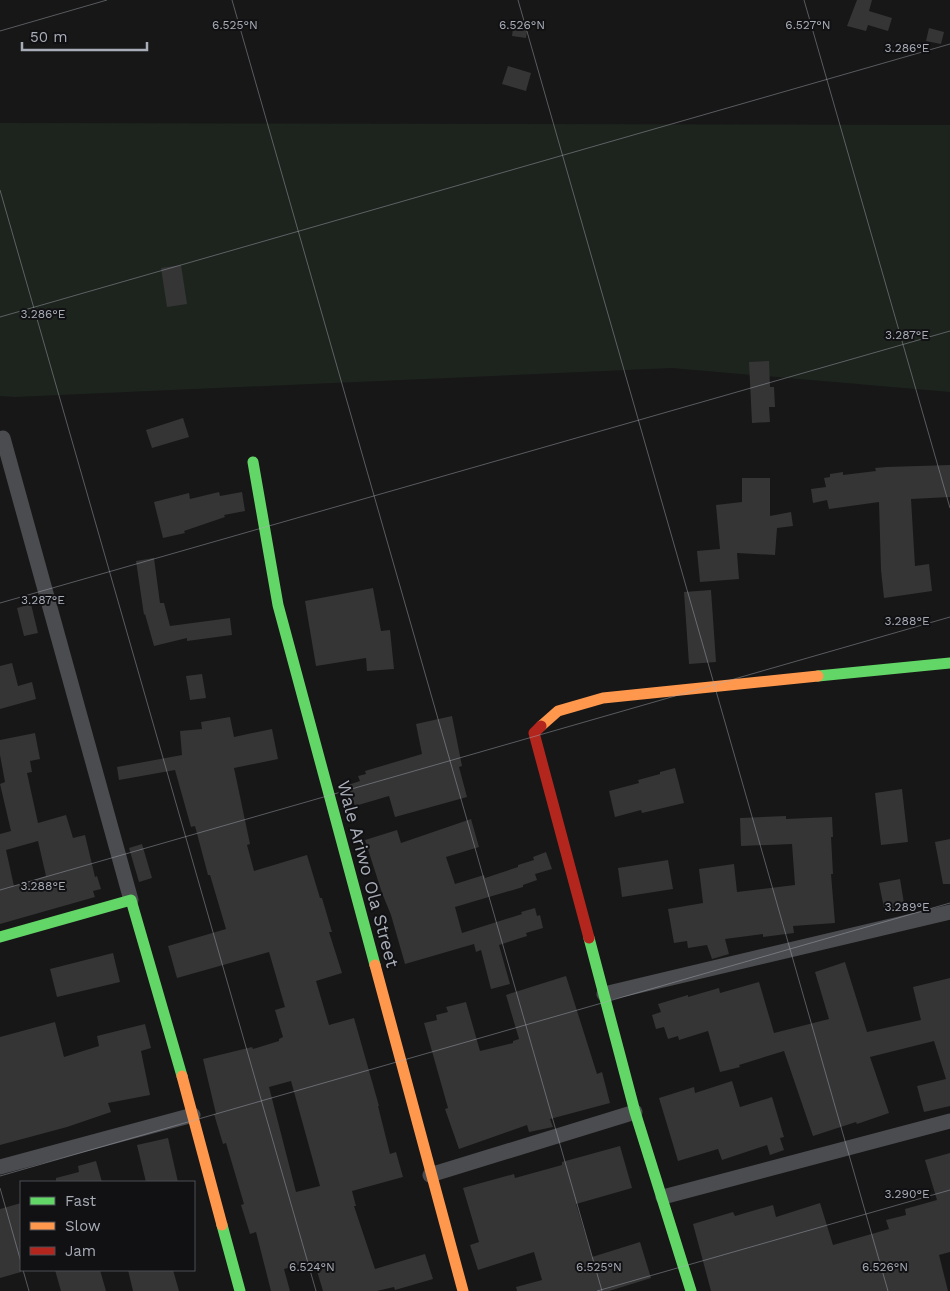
<svg xmlns="http://www.w3.org/2000/svg" width="950" height="1291" font-family="'Work Sans',sans-serif">
<style>
.green{fill:#1d241e}
.building{fill:#353536;fill-rule:evenodd}
.lines{fill:none;stroke-linecap:round;stroke-linejoin:round}
.street{stroke:#4b4c50;stroke-width:15}
.fast{stroke:#63d668;stroke-width:11}
.slow{stroke:#ff974d;stroke-width:11}
.jam{stroke:#b3261e;stroke-width:11}
.ticks{fill:none;stroke:#a8adb8;stroke-width:1;stroke-opacity:0.45}
.labels{text-anchor:middle;stroke-width:4;stroke-linejoin:round;paint-order:stroke}
.street-label{font-size:18px;fill:#a8adb8;stroke:#111113}
.ticks-label{font-size:12px;text-anchor:middle;fill:#a8adb8;stroke:#111113;stroke-width:4;stroke-linejoin:round;paint-order:stroke}
</style>
<rect width="100%" height="100%" fill="#171717"/>
<path class="green" d="M0,123L950,125V392L672,368L15,397L0,396Z"/>
<g class="building">
<path d="M857,0H872L869,11L892,18L888,31L868,25L866,31L847,26Z"/>
<path d="M514,21L528,24L526,38L512,36Z"/>
<path d="M929,28L944,32L941,44L926,41Z"/>
<path d="M508,66L531,73L526,91L502,84Z"/>
<path d="M181,265L187,304L167,307L161,268Z"/>
<path d="M769,361L770,387H774L775,407H769L770,422L752,423L749,362Z"/>
<path d="M183,418L189,437L152,448L146,430Z"/>
<path d="M950,465V497L911,499L915,566L929,564L932,591L884,598L881,570L879,502L829,509L827,500L813,503L811,489L826,487L824,478L830,477V474L843,472V475L876,471L875,468L887,467Z"/>
<path d="M742,478H770V516L791,512L793,526L777,528L775,555L737,553L739,579L700,582L697,551L720,549L716,505L742,502Z"/>
<path d="M219,492L220,496L242,492L245,511L224,515L225,517L184,531L185,533L163,538L154,502L189,493L190,499Z"/>
<path d="M154,558L160,603H164L170,626L230,618L232,635L187,641V638L154,646L145,614L144,615L136,561Z"/>
<path d="M373,588L381,631L390,630L394,669L367,671L366,658L316,666L305,601Z"/>
<path d="M711,590L716,662L689,664L684,592Z"/>
<path d="M31,604L38,633L24,636L17,608Z"/>
<path d="M12,663L18,686L32,682L36,699L0,709V666Z"/>
<path d="M202,674L206,698L190,700L186,676Z"/>
<path d="M452,716L462,766L459,767L467,797L395,817L389,796L355,806L348,785L360,781L358,776L366,774L365,771L422,754L416,724Z"/>
<path d="M230,717L234,737L272,729L278,759L234,768L250,844L247,845L254,871L307,855L320,898H322L332,932H329L342,973L316,981L329,1025L354,1018L379,1106H378L390,1154L396,1152L403,1177L352,1191L356,1206H354L375,1269L425,1254L433,1279L395,1290L394,1287L377,1291H323L314,1261L284,1269L290,1291H271L256,1232L250,1234L241,1205L244,1204L226,1143L223,1144L214,1114H216L203,1059L252,1047L253,1049L279,1041V1039L283,1037L275,1010L285,1007L269,952L177,978L168,946L226,929L210,875H208L195,826L191,827L175,770L119,780L117,767L182,755L180,731L202,729L201,722ZM291,1081L320,1186L296,1192L269,1087Z"/>
<path d="M35,733L40,759L30,761L32,772L27,773L38,823L66,815L73,838L85,835L95,877L97,876L101,889L93,891L95,897L0,924V834L11,831L0,784L5,782L0,755V740ZM38,841L46,876L14,886L6,850Z"/>
<path d="M675,768L684,803L642,813L641,810L615,817L609,791L639,783L638,780L660,774V772Z"/>
<path d="M902,789L908,842L881,845L875,793Z"/>
<path d="M786,816V819L832,817L833,837H831L833,874H831L835,923L793,926L794,933L763,937V934L725,939L729,954L712,959L707,945L688,948L687,941L674,943L668,909L703,903L699,869L734,864L737,892L795,885L792,844L741,846L740,818Z"/>
<path d="M471,819L479,847L446,857L455,884L484,875L485,878L518,867V865L534,860L533,857L546,852L552,869L535,874L537,880L523,885V887L455,907L462,933L522,914L521,912L535,908L537,916L540,915L543,928L526,933L527,936L499,945L510,984L491,989L481,950L476,952L474,944L405,964L391,915L382,893L365,840L397,830L401,843Z"/>
<path d="M950,839V884H943L935,842Z"/>
<path d="M142,844L152,878L139,882L129,848Z"/>
<path d="M668,860L673,889L622,897L618,868Z"/>
<path d="M900,879L905,909L885,913L879,883Z"/>
<path d="M113,953L120,982L57,997L50,969Z"/>
<path d="M845,962L867,1032L921,1020L913,987L950,978V1106L924,1112L917,1086L946,1079L934,1041L870,1057L889,1113L857,1124L856,1122L813,1136L784,1051L739,1065L740,1067L720,1072L708,1031L679,1040L678,1036L668,1039L664,1027L656,1029L652,1015L661,1012L658,1004L688,995V997L719,988L720,993L759,982L774,1033L829,1019L815,972Z"/>
<path d="M566,976L597,1074L602,1072L610,1103L550,1119L553,1127L529,1132L527,1125L459,1149L445,1109L448,1108L424,1023L437,1020L436,1015L448,1012L446,1007L466,1002L480,1051L513,1043V1041L519,1039L506,995Z"/>
<path d="M55,1022L64,1057L99,1046L97,1036L145,1024L151,1048L141,1051L150,1095L108,1103L111,1112L67,1127L0,1145V1037Z"/>
<path d="M732,1081L740,1107L772,1097L784,1137L780,1138L784,1150L770,1155L767,1145L722,1160L718,1149L678,1161L659,1098L694,1087L695,1093Z"/>
<path d="M168,1138L178,1182H146L137,1145Z"/>
<path d="M620,1146L632,1188L576,1204L592,1257L640,1242L651,1278L609,1291H517L516,1287L542,1280L534,1252L478,1270L470,1245L479,1242L463,1188L514,1174L515,1178L562,1165V1162Z"/>
<path d="M950,1153V1252L939,1255L948,1291H711L693,1224L733,1212L735,1216L773,1205L776,1217L820,1203L833,1245L889,1229L886,1220L906,1215L905,1209L937,1200L925,1160Z"/>
<path d="M96,1161L102,1182H56V1178L79,1172L78,1166Z"/>
<path d="M21,1203V1272L0,1278V1209Z"/>
<path d="M55,1270H100L106,1291H61Z"/>
<path d="M128,1270H173L179,1291H133Z"/>
</g>
<g class="lines">
<g class="street">
<path d="M3,438L131,900"/>
<path d="M604,994L950,912"/>
<path d="M0,1167L193,1115"/>
<path d="M430,1175L635,1112"/>
<path d="M663,1197L950,1121"/>
</g>
<g class="fast">
<path d="M253,462L278,605L375,965"/>
<path d="M818,676L950,663"/>
<path d="M0,937L131,900L182,1076"/>
<path d="M589,938L635,1112L691,1291"/>
<path d="M222,1225L240,1291"/>
</g>
<g class="slow">
<path d="M541,726L558,711L603,698L818,676"/>
<path d="M375,965L463,1291"/>
<path d="M182,1076L222,1225"/>
</g>
<path class="jam" d="M541,726L534,733L589,938"/>
</g>
<path class="ticks" d="M232,0L602,1291M518,0L888,1291M804,0L950,508M0,31L107,0M0,190L316,1291M0,317L950,44M0,603L950,331M0,890L950,617M0,1176L950,903M0,1188L21,1262M23,1270L29,1291M597,1291L950,1190"/>
<g class="labels">
<g class="street-label">
<text transform="translate(368 874) rotate(75)" y="6">Wale Ariwo Ola Street</text>
</g>
</g>
<g class="ticks-label">
<text x="235" y="29">6.525°N</text>
<text x="522" y="29">6.526°N</text>
<text x="808" y="29">6.527°N</text>
<text x="907" y="52">3.286°E</text>
<text x="43" y="318">3.286°E</text>
<text x="907" y="339">3.287°E</text>
<text x="43" y="604">3.287°E</text>
<text x="907" y="625">3.288°E</text>
<text x="43" y="890">3.288°E</text>
<text x="907" y="911">3.289°E</text>
<text x="907" y="1198">3.290°E</text>
<text x="312" y="1271">6.524°N</text>
<text x="599" y="1271">6.525°N</text>
<text x="885" y="1271">6.526°N</text>
</g>
<rect x="20" y="1181" width="175" height="90" fill="#111113" stroke="#4d4f55"/>
<rect x="30" y="1197" width="25" height="8" fill="#63d668" stroke="#4d4f55"/>
<text x="65" y="1206" font-size="15" fill="#a8adb8">Fast</text>
<rect x="30" y="1222" width="25" height="8" fill="#ff974d" stroke="#4d4f55"/>
<text x="65" y="1231" font-size="15" fill="#a8adb8">Slow</text>
<rect x="30" y="1247" width="25" height="8" fill="#b3261e" stroke="#4d4f55"/>
<text x="65" y="1256" font-size="15" fill="#a8adb8">Jam</text>
<path d="M22 42v8h125v-8" fill="none" stroke="#a8adb8" stroke-width="2.5"/>
<text x="30" y="42" font-size="15" fill="#a8adb8" stroke="#111113" stroke-width="4" paint-order="stroke">50 m</text>
</svg>
